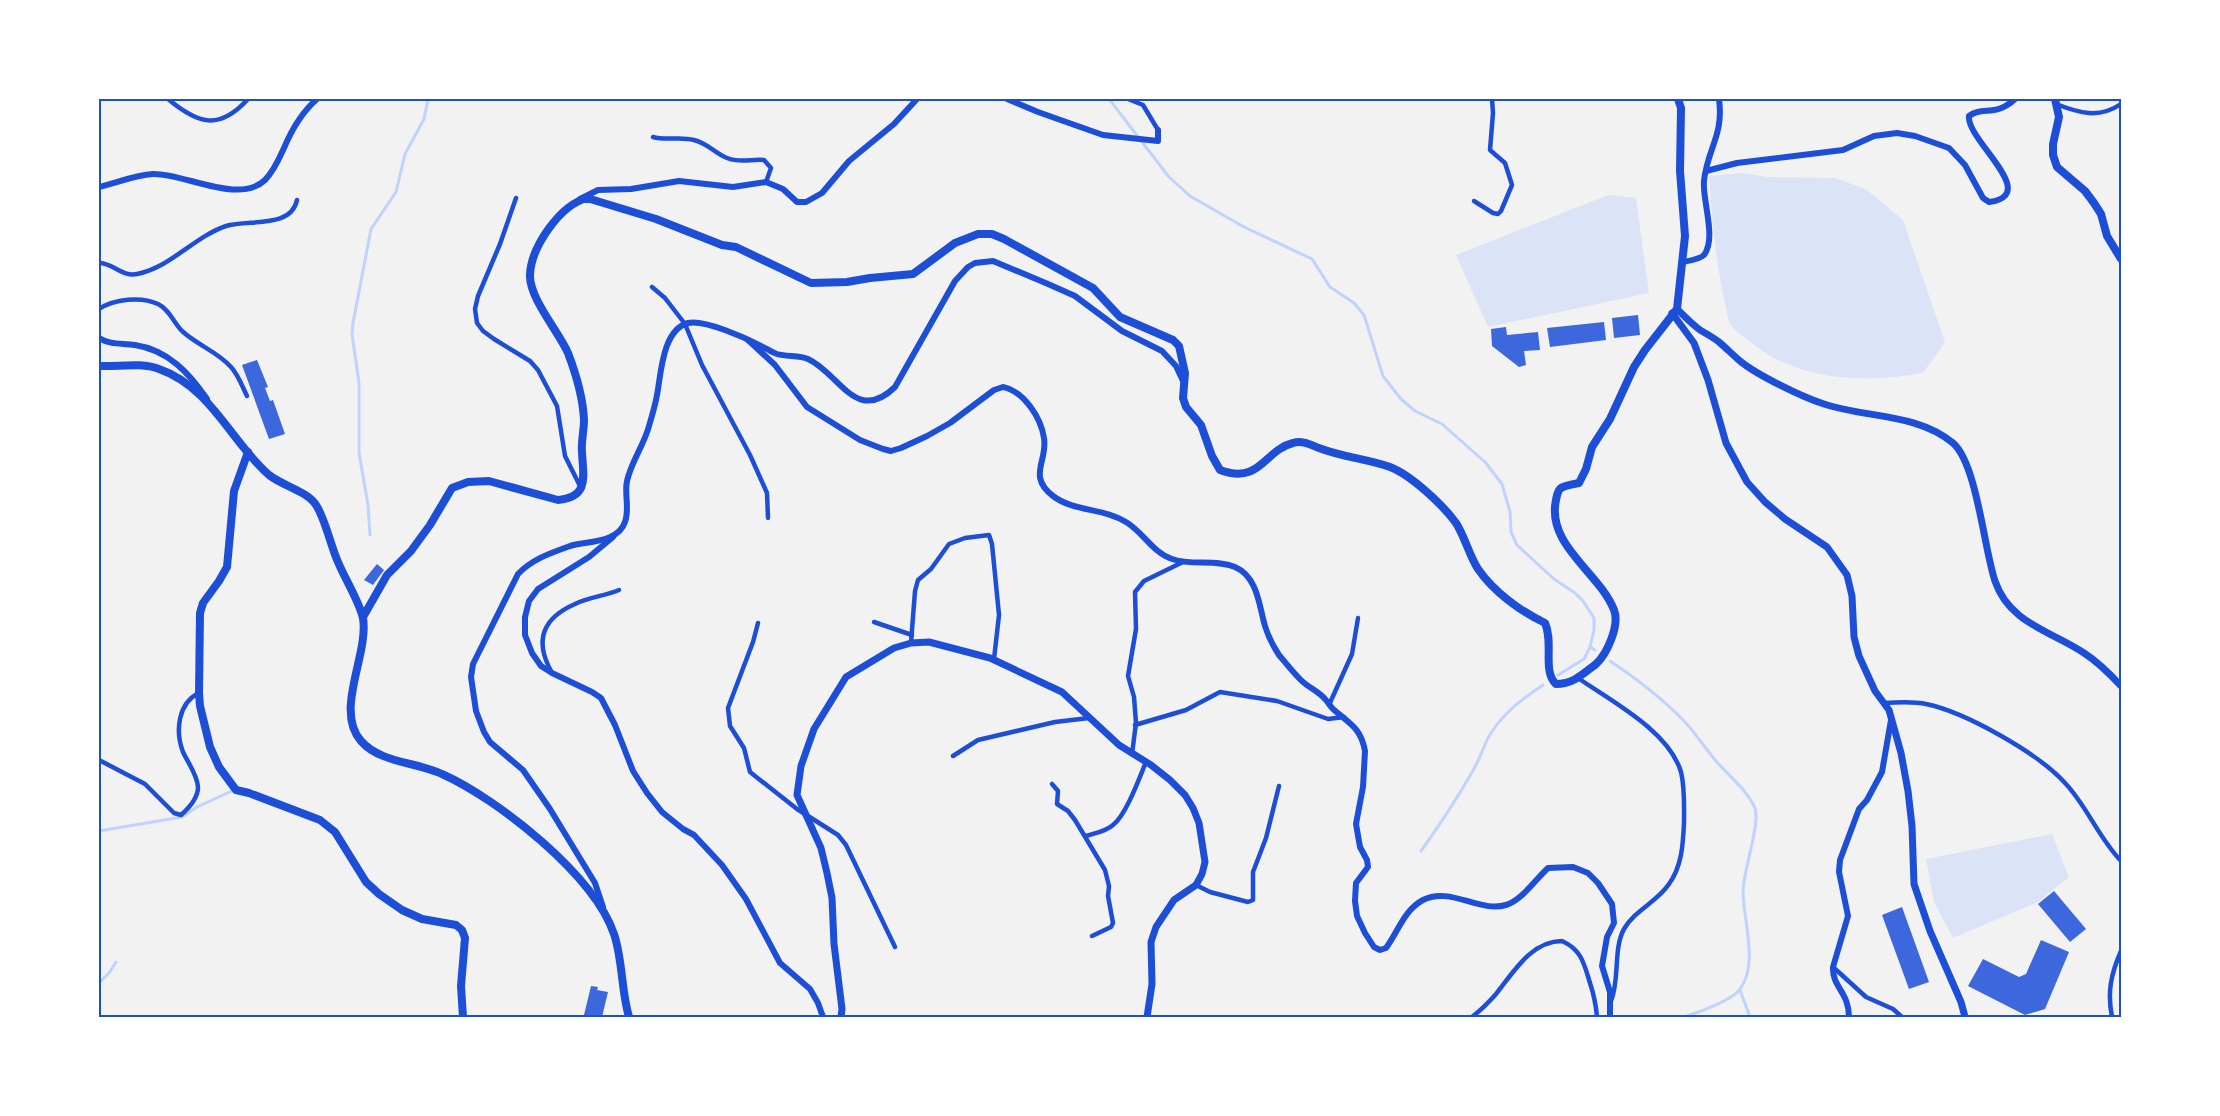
<svg xmlns="http://www.w3.org/2000/svg" width="2220" height="1116" font-family="'Public Sans',sans-serif">
<style>
.green{fill:#dbe4f7}
.lines{fill:none;stroke-linecap:round;stroke-linejoin:round}
.stream{stroke:#bfd3fe;stroke-width:3}
.building{fill:#3d67dc}
.minor{stroke:#1d4ed8;stroke-width:4.5}
.tertiary{stroke:#1d4ed8;stroke-width:6}
.secondary{stroke:#1d4ed8;stroke-width:7}
.primary{stroke:#1d4ed8;stroke-width:8}
.trunk{stroke:#1d4ed8;stroke-width:8}
.neatline{fill:none;stroke:#1d4ed8;stroke-width:2}
</style>
<rect width="100%" height="100%" fill="#f2f2f2"/>
<g class="green">
<path d="M1743,173L1768,177L1835,178L1866,189L1903,220L1945,342L1923,373C1864,384 1795,381 1748,340C1743,336 1735,331 1731,325C1728,321 1727,313 1726,308C1716,265 1712,220 1709,176Z"/>
<path d="M1608,195L1636,198L1649,293L1488,327L1456,255Z"/>
<path d="M2052,834L2069,877L2038,902L1953,938L1934,902L1926,859Z"/>
</g>
<g class="lines">
<g class="stream">
<path d="M1109,99L1169,177L1190,196L1244,227L1312,259L1330,287L1354,303L1364,315L1383,376L1401,399L1415,411L1442,424L1485,462L1502,484L1510,512L1511,532L1517,545L1554,579L1575,593L1583,601L1594,618V630L1590,647L1595,650"/>
<path d="M370,535L368,505L359,453V383L352,334L353,323L371,229L396,192L405,154L424,119L428,99"/>
<path d="M1610,661C1637,679 1663,699 1685,722C1696,734 1705,748 1716,761C1729,776 1745,788 1754,806C1762,820 1743,871 1743,891C1743,920 1759,964 1740,989C1733,1000 1697,1013 1684,1017"/>
<path d="M1558,675L1584,659L1590,647"/>
<path d="M99,831L182,817L197,807L234,790"/>
<path d="M1421,851C1439,826 1456,800 1471,774C1478,763 1482,751 1487,740C1499,716 1522,699 1543,685"/>
<path d="M99,983L109,973L116,962"/>
<path d="M1740,990L1750,1017"/>
</g>
</g>
<g class="building">
<path d="M1638,315L1640,335L1614,338L1612,318Z"/>
<path d="M1604,322L1606,340L1550,347L1547,328Z"/>
<path d="M1506,327L1507,335L1538,332L1540,350L1524,351L1526,365L1519,367L1492,346L1491,329Z"/>
<path d="M257,360L268,387L265,388L270,401L273,400L285,434L269,439L242,365Z"/>
<path d="M377,564L384,570L373,585L364,580Z"/>
<path d="M2054,891L2086,929L2070,942L2038,904Z"/>
<path d="M1902,907L1929,982L1909,989L1882,915Z"/>
<path d="M2041,940L2069,952L2045,1009L2025,1015L1968,986L1983,959L2019,977L2026,974Z"/>
<path d="M591,986L598,987L597,990L608,992L602,1017L584,1015Z"/>
</g>
<g class="lines">
<g class="minor">
<path d="M168,99C198,124 219,131 248,99"/>
<path d="M1128,99L1143,105L1158,130"/>
<path d="M2056,104C2079,113 2099,119 2121,104"/>
<path d="M653,137C667,141 680,136 694,140C707,143 715,153 727,158C739,163 751,159 764,160L771,168L766,182"/>
<path d="M516,198L500,244L478,296L475,309L477,323L483,331L494,339L530,361L538,370L557,406L565,456L581,488"/>
<path d="M1474,201L1493,213L1498,214L1501,211L1512,185L1505,163L1490,150L1493,113L1492,99"/>
<path d="M99,263C113,263 122,277 137,274C171,267 194,237 226,226C249,219 291,229 297,200"/>
<path d="M652,287L665,298L685,324L702,365L750,455L767,493L768,518"/>
<path d="M99,309C114,299 141,296 158,304C169,309 174,323 182,331C197,345 218,352 231,367C239,376 242,386 247,396"/>
<path d="M874,622L912,635"/>
<path d="M758,623L753,642L728,708L730,726L744,748L750,772L797,809L838,835L846,845L895,947"/>
<path d="M911,643L915,591L918,580L931,569L949,544L965,538L989,535L992,544L999,615L994,659"/>
<path d="M551,671C534,640 543,618 575,604C589,597 605,596 619,590"/>
<path d="M1578,678C1611,701 1669,731 1681,772C1685,788 1684,806 1684,823C1683,844 1682,866 1669,884C1657,902 1635,910 1624,929C1613,949 1620,979 1611,1001"/>
<path d="M1884,703C1898,702 1913,701 1926,704C1965,712 2038,753 2065,783C2087,806 2098,837 2121,861"/>
<path d="M1329,705L1352,654L1358,618"/>
<path d="M1135,725L1186,710L1220,692L1277,701L1328,719L1344,717"/>
<path d="M1132,754L1136,723L1134,697L1128,676L1136,629L1135,592L1144,581L1183,562"/>
<path d="M953,756L978,740L1055,722L1089,718"/>
<path d="M99,760L145,784L174,813L181,815C189,808 198,798 198,787C197,774 188,763 183,752C175,731 178,703 199,693"/>
<path d="M1052,784L1058,791L1057,804L1068,811L1075,820L1105,870L1109,886L1108,896L1113,923L1111,927L1092,936"/>
<path d="M1086,836C1095,833 1105,832 1113,825C1126,815 1139,779 1146,762"/>
<path d="M1196,885L1210,892L1248,902L1253,900V872L1266,838L1279,786"/>
<path d="M1833,967L1866,997L1893,1009L1902,1017"/>
<path d="M1472,1017C1481,1010 1489,1002 1496,994C1513,973 1531,941 1562,941C1582,950 1584,964 1590,983C1594,995 1596,1005 1597,1017"/>
<path d="M2112,1017C2107,992 2111,974 2121,951"/>
</g>
<g class="tertiary">
<path d="M1007,99L1038,112L1103,135L1158,141V130"/>
<path d="M1706,171L1737,163L1843,150L1874,136L1897,133L1915,136L1949,148L1965,165L1983,198L1989,202C2042,195 1966,140 1969,116C1982,106 1996,117 2015,99"/>
<path d="M99,187C117,183 134,175 153,174C184,173 239,205 265,180C274,171 279,159 284,148C292,129 301,113 317,99"/>
<path d="M580,199L598,190L631,189L679,181L733,187L766,182L783,189L797,202H806L822,193L849,161L894,124L917,99"/>
<path d="M1682,262C1688,261 1699,260 1704,255C1717,238 1702,200 1704,181C1707,149 1724,136 1719,99"/>
<path d="M99,338C110,345 122,343 135,345C168,350 189,373 207,399"/>
<path d="M748,340L775,365L807,407L860,440L883,449L891,451L901,448L927,436L950,423L994,390L1003,387C1024,391 1041,418 1044,438C1048,461 1027,476 1053,496C1074,512 1104,508 1126,522C1143,532 1153,553 1172,559C1191,566 1216,559 1235,567C1258,577 1259,606 1265,626C1268,636 1273,646 1279,655C1285,662 1296,676 1303,682C1310,688 1319,692 1325,699C1328,702 1330,706 1333,709C1350,724 1361,728 1365,751L1363,787L1356,824L1360,847L1367,860L1368,867L1356,883L1355,901L1357,916L1365,933L1374,947L1380,950L1386,948C1398,932 1404,910 1423,900C1450,886 1479,913 1506,905C1522,900 1536,879 1548,868L1573,867L1588,873L1598,883L1612,904L1614,923L1607,937L1602,966L1610,992V1017"/>
<path d="M613,537L589,557L538,589L529,601L525,617V635L532,653L541,666L552,673L592,692L601,698L615,725L633,771L647,793L662,812L683,829L694,835L722,865L746,899L780,963L810,989L818,1003L823,1017"/>
<path d="M603,907L595,883L550,809L523,770L490,742L484,732L476,711L471,677L473,664L518,574C532,559 551,553 570,546C587,541 618,543 625,522C630,508 624,494 627,481C631,462 644,445 649,426C652,416 655,406 657,395C661,375 662,330 688,323C704,319 746,338 761,346C766,348 771,352 777,354C787,357 799,355 808,359C839,373 856,425 895,387L955,281L968,267L975,263L993,261L1048,284L1075,296L1122,331L1162,351L1176,366L1184,383"/>
<path d="M1849,1017C1849,992 1832,987 1833,967L1848,916L1839,872L1840,860L1859,809L1867,800L1882,772L1891,720"/>
</g>
<g class="secondary">
<path d="M1677,309C1684,316 1692,324 1700,330C1707,334 1714,338 1719,342C1726,348 1733,355 1740,361C1757,375 1802,397 1824,404C1866,418 1917,413 1953,443C1977,464 1984,549 1995,581C2009,623 2051,631 2084,653C2098,662 2109,673 2121,686"/>
<path d="M1672,313L1694,343L1708,380L1726,443L1747,482L1765,502L1785,519L1827,547L1847,575L1852,596L1854,637L1859,656L1875,691L1889,710L1901,753L1908,791L1912,826L1914,884L1930,931L1961,1002L1965,1017"/>
<path d="M841,1017L842,1009L834,944L832,898L827,873L821,848L797,795L801,766L814,729L846,677L894,648L911,643L929,642L990,658L1062,692L1119,745L1151,765L1170,780L1185,795L1193,808L1199,823L1205,862L1202,874L1196,885L1174,900L1156,927L1151,942L1152,984L1147,1017"/>
</g>
<path class="primary" d="M248,452L234,491L227,567L219,581L203,603L200,613L199,693L200,706L210,747L219,767L236,790L249,793L320,820L335,832L366,882L379,894L402,910L422,919L456,925L462,930L465,938L461,986L463,1017"/>
<g class="trunk">
<path d="M2055,99L2059,117L2053,144V155L2057,167L2085,191L2094,203L2101,214L2107,236L2121,259"/>
<path d="M99,366C119,367 140,362 159,369C211,387 231,442 269,475C283,486 307,491 316,505C325,518 331,547 338,562C345,579 359,601 363,618C369,655 334,710 361,741C380,763 417,762 442,774C498,799 594,875 614,934C623,961 621,990 629,1017"/>
<path d="M363,617L387,575L411,551L430,525L452,488L468,482L489,481L558,500C590,497 583,476 582,452C581,441 584,431 584,420C583,398 576,374 568,353C559,332 529,298 530,275C531,247 560,205 587,198L656,219L722,245L736,247L811,283L847,282L870,278L913,274L955,243L978,234H992L1004,239L1093,288L1120,317L1173,340L1179,346L1185,373L1183,398L1186,407L1201,425L1212,456L1220,470C1261,485 1264,450 1293,443C1302,440 1311,445 1319,448C1342,457 1367,459 1390,467C1411,475 1443,505 1456,523C1465,537 1469,555 1478,569C1494,592 1520,611 1545,623C1554,643 1542,671 1556,684C1573,684 1583,674 1596,664C1607,654 1620,625 1614,610C1600,573 1546,545 1556,500C1557,496 1557,491 1561,488C1566,485 1573,484 1579,483L1586,469L1592,447L1610,419L1634,367L1645,350L1677,309L1685,236L1680,171L1681,108L1678,99"/>
</g>
</g>
<rect width="2220" height="1116" fill="none" stroke="#ffffff" stroke-width="201"/>
<rect x="100" y="100" width="2020" height="916" class="neatline"/>
</svg>
